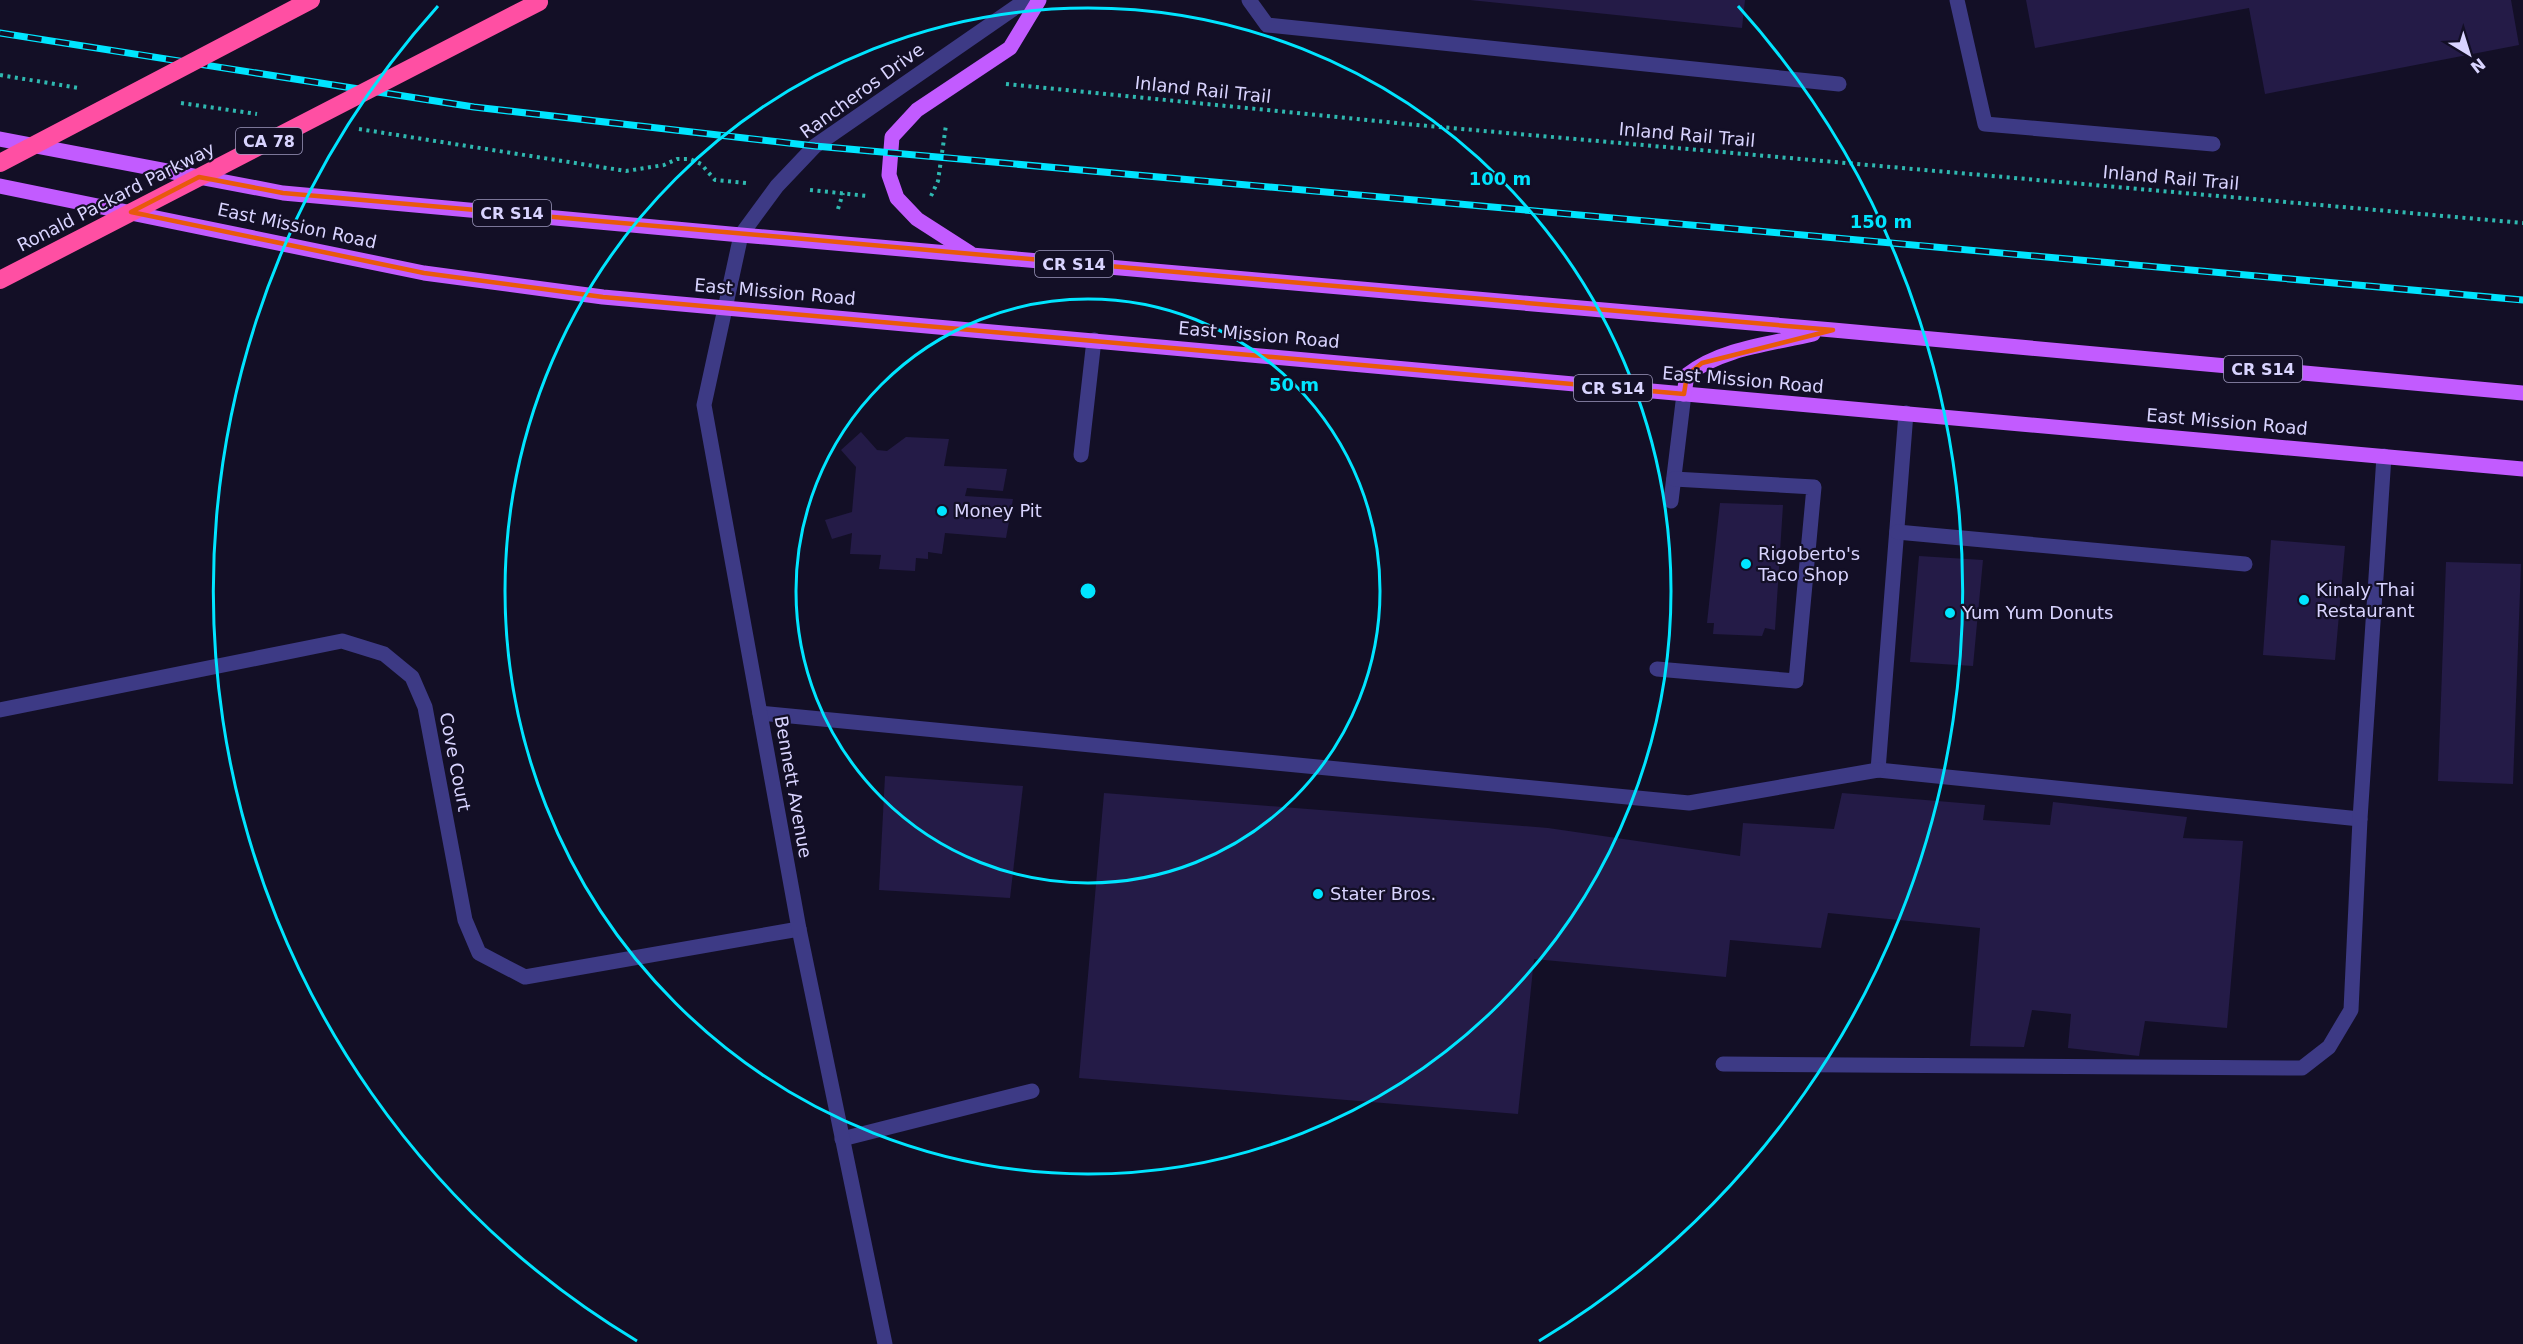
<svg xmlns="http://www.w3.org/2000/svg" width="2523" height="1344" font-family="'DejaVu Sans',sans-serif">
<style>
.building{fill:#241b47}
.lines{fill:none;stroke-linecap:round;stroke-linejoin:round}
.path{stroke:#2fb8b0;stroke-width:4;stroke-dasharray:3 4.5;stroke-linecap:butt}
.service{stroke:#3d3a85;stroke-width:15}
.minor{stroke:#3d3a85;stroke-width:15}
.tertiary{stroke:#3d3a85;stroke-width:15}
.primary{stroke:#c25bff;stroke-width:15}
.rail-casing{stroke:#00e5ff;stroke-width:7}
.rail{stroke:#130f26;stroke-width:4.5;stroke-dasharray:14;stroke-linecap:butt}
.motorway-bridge{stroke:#ff4fa3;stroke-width:18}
.marked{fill:none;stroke:#e8590c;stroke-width:4.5;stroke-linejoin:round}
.ring{fill:none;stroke:#00e5ff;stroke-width:3}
.poi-dot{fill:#00e5ff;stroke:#130f26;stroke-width:2}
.labels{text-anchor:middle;stroke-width:4.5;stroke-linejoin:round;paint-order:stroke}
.shield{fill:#130f26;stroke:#9e99be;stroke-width:1.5}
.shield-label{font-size:16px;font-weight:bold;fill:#d9d4ff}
.street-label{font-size:18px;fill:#d9d4ff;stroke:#130f26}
.poi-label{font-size:18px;fill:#d9d4ff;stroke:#130f26;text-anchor:start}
.centre{fill:#00e5ff;stroke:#130f26;stroke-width:3}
.ring-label{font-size:18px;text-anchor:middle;font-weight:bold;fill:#00e5ff;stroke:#130f26;stroke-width:4.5;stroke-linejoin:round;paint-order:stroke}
</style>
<rect width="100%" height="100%" fill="#130f26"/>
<g class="building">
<path d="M1470,0H1745L1742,28Z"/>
<path d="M2026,0H2511L2519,45L2265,94L2249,8L2035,48Z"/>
<path d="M861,432L877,450L887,451L906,437L949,439L944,466L1007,469L1003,491L967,488L965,496L1013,499L1006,538L945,533L942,554L928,552V559L916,558L915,571L879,569L881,555L850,554L852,533L832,539L825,520L852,512L856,467L841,450Z"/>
<path d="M1720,503L1783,505L1775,630L1765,628L1762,636L1713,634L1714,623H1707Z"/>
<path d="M2271,540L2345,546L2335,660L2263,655Z"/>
<path d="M1919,556L1983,560L1973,666L1910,662Z"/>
<path d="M2446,562L2521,564L2513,784L2438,781Z"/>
<path d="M885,776L1023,786L1010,898L879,890Z"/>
<path d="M1104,793L1548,828L1740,856L1743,823L1834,829L1842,793L1985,805L1983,820L2050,825L2053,802L2187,817L2183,838L2243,841L2227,1028L2145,1021L2139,1056L2068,1048L2071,1014L2032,1010L2024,1047L1970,1046L1980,928L1828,913L1821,948L1730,940L1726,977L1534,959L1518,1114L1079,1078Z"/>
</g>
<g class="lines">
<g class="path">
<path d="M0,75L79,88"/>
<path d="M1006,84L1417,125L2523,223"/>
<path d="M181,103L257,114"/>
<path d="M359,129L626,171L664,165L677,159H690L701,164L715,180L746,183"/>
<path d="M810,190L868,196"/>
<path d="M931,196L938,181L946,125"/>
<path d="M838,209L843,193"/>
</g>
<g class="service">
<path d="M1249,0L1267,25L1839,84"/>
<path d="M1957,0L1985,124L2213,144"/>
<path d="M1906,413L1878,770L2360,819"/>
<path d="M1081,455L1094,340"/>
<path d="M1671,501L1684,394"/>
<path d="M1897,532L2245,564"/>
<path d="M1657,669L1796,681L1814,487L1674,479"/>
<path d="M760,713L1689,803L1878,770"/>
<path d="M1723,1064L2302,1068L2329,1047L2351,1010L2360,819L2384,456"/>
<path d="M842,1139L1032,1091"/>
</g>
<path class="minor" d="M0,710L342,641L384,654L412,677L425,707L465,920L479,953L525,977L799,929"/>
<path class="tertiary" d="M885,1344L799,929L704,405L741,235L777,186L815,146L1026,0"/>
<g class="primary">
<path d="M0,139L283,193L741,235L1833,330L2523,393"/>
<path d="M0,186L424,273L603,297L2523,469"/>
<path d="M970,253L917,219L897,198L889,175L892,137L917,110L1010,48L1039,0"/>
<path d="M1684,394L1687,375C1722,348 1771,344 1813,334"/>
</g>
<defs>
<path id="rail" d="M0,33L474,107L815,146L2523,300"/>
</defs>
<use href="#rail" class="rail-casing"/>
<use href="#rail" class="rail"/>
<g class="motorway-bridge">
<path d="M0,163L311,0"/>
<path d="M0,280L539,2"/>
</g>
</g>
<path class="marked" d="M199,177L283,193L1833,330L1702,363L1687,375L1684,394L603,297L424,273L131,212Z"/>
<g class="ring">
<circle cx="1088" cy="591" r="292"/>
<circle cx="1088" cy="591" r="583"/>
<path d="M637 1341A875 875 0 0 1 438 6M1738 6A875 875 0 0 1 1539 1341"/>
</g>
<g class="poi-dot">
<circle cx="942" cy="511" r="6"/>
<circle cx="1746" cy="564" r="6"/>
<circle cx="2304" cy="600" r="6"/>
<circle cx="1950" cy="613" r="6"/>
<circle cx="1318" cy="894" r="6"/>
</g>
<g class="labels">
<g class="shield">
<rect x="236" y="128" width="66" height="26" rx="4.5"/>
<rect x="473" y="200" width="78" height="26" rx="4.5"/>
<rect x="1035" y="251" width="78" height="26" rx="4.5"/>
<rect x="2224" y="356" width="78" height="26" rx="4.5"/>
<rect x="1574" y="375" width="78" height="26" rx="4.5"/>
</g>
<g class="shield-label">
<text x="269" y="147">CA 78</text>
<text x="512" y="219">CR S14</text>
<text x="1074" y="270">CR S14</text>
<text x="2263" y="375">CR S14</text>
<text x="1613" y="394">CR S14</text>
</g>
<g class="street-label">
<text transform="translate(1203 90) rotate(6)" y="6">Inland Rail Trail</text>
<text transform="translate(862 91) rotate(-36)" y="6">Rancheros Drive</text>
<text transform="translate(1687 135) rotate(5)" y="6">Inland Rail Trail</text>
<text transform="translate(2171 178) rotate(5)" y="6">Inland Rail Trail</text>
<text transform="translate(116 197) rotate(-27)" y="6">Ronald Packard Parkway</text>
<text transform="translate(297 226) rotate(12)" y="6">East Mission Road</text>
<text transform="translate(775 292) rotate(5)" y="6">East Mission Road</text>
<text transform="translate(1259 335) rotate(5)" y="6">East Mission Road</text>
<text transform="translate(1743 380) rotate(5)" y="6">East Mission Road</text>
<text transform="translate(2227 422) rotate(5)" y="6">East Mission Road</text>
<text transform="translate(455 762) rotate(79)" y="6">Cove Court</text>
<text transform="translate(793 787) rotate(80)" y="6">Bennett Avenue</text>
</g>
<g class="poi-label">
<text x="954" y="517">Money Pit</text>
<text x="1758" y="560">Rigoberto's<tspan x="1758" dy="21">Taco Shop</tspan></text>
<text x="2316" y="596">Kinaly Thai<tspan x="2316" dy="21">Restaurant</tspan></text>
<text x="1962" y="619">Yum Yum Donuts</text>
<text x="1330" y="900">Stater Bros.</text>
</g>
</g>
<circle cx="1088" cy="591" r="9" class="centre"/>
<g class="ring-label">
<text x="1500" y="185">100 m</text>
<text x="1881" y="228">150 m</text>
<text x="1294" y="391">50 m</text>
</g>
<g transform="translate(2469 54) rotate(142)" stroke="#130f26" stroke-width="4.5" paint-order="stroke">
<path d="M0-4.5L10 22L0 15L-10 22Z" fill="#d9d4ff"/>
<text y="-9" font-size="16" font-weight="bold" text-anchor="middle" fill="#d9d4ff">N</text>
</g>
</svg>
